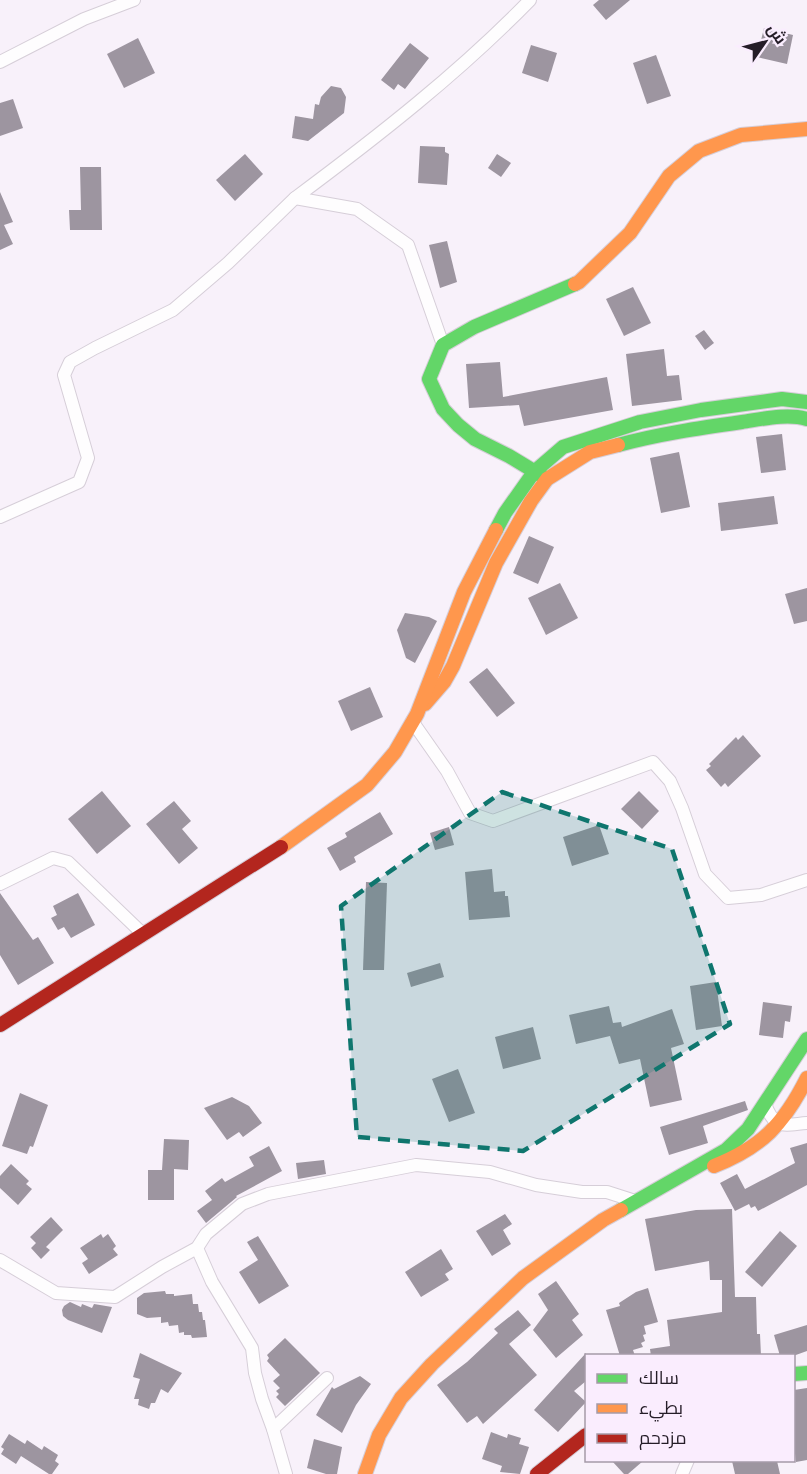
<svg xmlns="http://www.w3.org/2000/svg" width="807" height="1474" font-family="Mulish,Cairo,sans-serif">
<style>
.building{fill:#9d95a0}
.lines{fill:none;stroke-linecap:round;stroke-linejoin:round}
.street-casing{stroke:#d6ced8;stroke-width:14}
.fast-casing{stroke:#d6ced8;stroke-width:16}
.slow-casing{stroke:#d6ced8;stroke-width:16}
.jam-casing{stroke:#d6ced8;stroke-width:16}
.street{stroke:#fefdfe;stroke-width:12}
.fast{stroke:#63d668;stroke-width:14}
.slow{stroke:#ff974d;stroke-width:14}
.jam{stroke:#b3261e;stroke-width:14}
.marked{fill:#0f766e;fill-opacity:0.2;stroke:#0f766e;stroke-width:4.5;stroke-dasharray:12 8;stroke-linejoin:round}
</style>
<rect width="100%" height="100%" fill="#f8f1fa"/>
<g class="building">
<path d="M599,0H630L606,20L593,5Z"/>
<path d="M764,28L793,35L787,64L757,57Z"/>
<path d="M138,38L155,73L124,88L107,54Z"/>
<path d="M410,43L429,58L405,89L398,84L394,90L381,80Z"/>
<path d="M531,45L557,53L548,82L522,73Z"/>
<path d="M656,55L671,96L647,104L633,63Z"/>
<path d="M331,86L341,88L346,97L344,113L308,141L292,138L295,116L313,119L315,104L319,105L321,97Z"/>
<path d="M13,99L23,128L0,136V103Z"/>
<path d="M420,146L445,147V152L449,154L447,185L418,183Z"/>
<path d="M245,154L263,174L235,201L216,180Z"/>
<path d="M497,154L511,163L501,177L488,168Z"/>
<path d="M80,167H101L102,230H70L69,210H81Z"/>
<path d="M0,192L13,222L4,225L13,244L0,250Z"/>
<path d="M447,241L457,282L440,288L429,245Z"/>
<path d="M633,287L651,323L624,336L606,299Z"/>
<path d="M704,330L714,343L705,350L695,336Z"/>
<path d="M664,349L667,376L679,375L682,400L632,406L626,354Z"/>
<path d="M500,362L503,397L607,377L613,410L524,426L519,405L469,408L466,364Z"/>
<path d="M782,434L786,470L761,473L756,437Z"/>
<path d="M679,452L690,507L661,513L650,458Z"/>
<path d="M774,496L778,524L721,531L718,503Z"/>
<path d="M529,536L554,547L538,584L513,573Z"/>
<path d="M560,583L578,618L546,635L528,598Z"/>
<path d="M807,588V621L794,624L785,594Z"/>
<path d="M405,613L429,617L437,621L415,663L406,658L397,630Z"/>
<path d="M487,668L515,703L497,717L469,682Z"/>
<path d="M370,687L383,717L351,731L338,701Z"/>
<path d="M743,735L761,756L728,787L725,783L721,787L706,770L711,766L709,764L736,737L738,740Z"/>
<path d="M102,791L131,826L97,854L68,819Z"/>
<path d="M639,791L659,811L642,829L621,809Z"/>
<path d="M174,801L191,821L182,829L198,848L179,864L146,824Z"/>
<path d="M380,812L393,834L354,857L356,862L340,871L327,848L347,837L345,833Z"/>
<path d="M599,825L609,854L572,866L563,837Z"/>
<path d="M449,827L454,845L435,850L430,833Z"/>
<path d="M492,869L494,892L505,891V896H508L510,917L469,920L465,872Z"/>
<path d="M366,882L387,883L384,970H363Z"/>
<path d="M0,893L33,940L38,937L54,963L18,985L0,955Z"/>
<path d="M78,893L95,925L71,938L64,927L58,930L51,918L57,915L53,906Z"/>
<path d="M440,963L444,977L411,987L407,973Z"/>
<path d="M716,982L722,1026L696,1030L690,986Z"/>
<path d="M763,1002L792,1006L790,1022L785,1021L783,1038L759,1035Z"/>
<path d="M609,1006L613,1023L621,1022L622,1027L672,1009L684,1044L671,1048L682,1100L650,1107L640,1059L619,1064L610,1036L576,1044L569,1015Z"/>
<path d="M533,1027L541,1059L503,1069L495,1037Z"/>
<path d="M458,1069L475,1113L449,1122L432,1079Z"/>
<path d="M20,1093L48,1105L33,1147L30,1146L27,1154L2,1146Z"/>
<path d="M232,1097L249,1106L262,1123L243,1137L239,1132L227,1140L204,1108Z"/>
<path d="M745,1101L748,1110L703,1126L708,1143L669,1155L660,1127Z"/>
<path d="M164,1139L189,1140L188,1170L174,1169V1200H148V1170H162Z"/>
<path d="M807,1143V1185L758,1211L755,1206L751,1208L749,1204L735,1211L720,1183L737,1174L745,1189L795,1163L790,1148Z"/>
<path d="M269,1146L282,1171L236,1196L237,1197L206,1223L197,1211L212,1200L205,1191L222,1178L225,1182L254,1166L249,1157Z"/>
<path d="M324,1160L326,1174L298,1179L296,1163Z"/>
<path d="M11,1164L29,1181L26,1184L32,1189L18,1205L0,1188V1176Z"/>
<path d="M732,1209L735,1297H756L757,1334H760L761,1356H651L650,1349L670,1346L667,1320L722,1312V1280H710L709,1261L655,1271L645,1219L696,1210Z"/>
<path d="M505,1214L512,1224L503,1230L511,1244L492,1256L476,1231Z"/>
<path d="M51,1217L63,1230L46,1247L50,1250L41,1259L31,1248L36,1243L30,1237Z"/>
<path d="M780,1231L797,1246L762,1287L745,1272Z"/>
<path d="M101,1234L103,1238L108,1234L116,1246L113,1249L118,1255L89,1274L82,1263L88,1259L80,1248Z"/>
<path d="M258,1236L289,1286L259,1304L239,1272L258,1260L247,1242Z"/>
<path d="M441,1249L453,1269L445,1274L449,1280L421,1297L405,1272Z"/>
<path d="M556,1281L579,1314L572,1320L583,1335L556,1358L533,1330L548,1310L538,1294Z"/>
<path d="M648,1288L658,1322L644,1326L646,1334L643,1335L645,1341L641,1343L643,1347L633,1350L635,1356H620L606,1310L620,1306L619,1303L636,1292Z"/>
<path d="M165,1291L166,1294H174V1296L192,1294L193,1304H198L199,1312H202L203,1320H205L207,1337L192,1338L191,1335H184V1332L179,1333L178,1325L169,1326L168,1322L161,1323V1317L147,1318L137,1314V1298L144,1293Z"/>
<path d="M70,1302L81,1307L82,1304L92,1308L94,1304L112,1307L102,1333L68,1320L63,1316L62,1310L64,1306Z"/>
<path d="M518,1310L531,1325L509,1344L537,1375L483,1424L477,1416L467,1423L437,1385L467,1362L498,1333L494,1329Z"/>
<path d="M807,1325V1351L793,1356H780L774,1335Z"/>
<path d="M285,1338L320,1373L285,1406L276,1397L279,1394L276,1391L280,1388L273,1381L280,1375L267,1361L269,1358L267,1355Z"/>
<path d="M140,1353L182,1373L168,1393L161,1389L155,1403H151L149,1409L138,1405L139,1399H134L140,1379L133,1377Z"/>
<path d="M586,1353V1381L574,1391L586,1402L558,1432L534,1410Z"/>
<path d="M360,1376L371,1384L356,1405L342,1433L316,1415L332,1387L334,1389Z"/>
<path d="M807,1388V1460L796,1462L794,1445V1390Z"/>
<path d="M491,1432L507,1438L508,1434L521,1438L519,1444L529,1447L520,1474L500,1472L502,1466L482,1459Z"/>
<path d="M9,1434L25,1444L27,1440L42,1450L44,1446L58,1455L55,1461L59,1464L52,1474H49L21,1456L16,1464L1,1454L4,1449L1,1447Z"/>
<path d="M314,1439L342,1447L337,1474H326L307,1468Z"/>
<path d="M612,1461H643L628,1474H624Z"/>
<path d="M732,1461H777L780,1474H735Z"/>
</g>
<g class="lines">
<defs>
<g id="street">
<path d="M0,62L84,19L134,0"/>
<path d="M443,345L408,245L357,209L295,198C377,137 459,73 530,0"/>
<path d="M0,517L79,482L88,458L64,375L70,362L95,348L173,310L228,263L295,198"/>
<path d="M412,721L447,771L470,813L493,821L653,762L670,781L682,808L705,874L728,898L761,895L807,880"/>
<path d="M0,884L53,858L68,862L144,935"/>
<path d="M765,1104C775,1130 783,1125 807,1123"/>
<path d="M197,1248L212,1282L252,1348L255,1373L262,1399L273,1429L286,1474"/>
<path d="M0,1260L56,1293L115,1297L162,1267L197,1248L206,1234L242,1204L268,1194L416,1165L490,1172L536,1185L582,1192H607L635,1201"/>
<path d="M273,1429L327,1378"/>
<path d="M682,1474L688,1460"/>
</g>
<g id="fast">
<path d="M618,445C659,434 700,428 742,422C762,419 788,413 807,419"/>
<path d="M547,479L509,456L475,439L458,425L443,409L429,379L443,345L474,327L575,284"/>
<path d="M496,530L505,513L534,472L563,447L640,422L701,410L782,399L807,402"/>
<path d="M621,1210L726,1150L748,1129L807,1039"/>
<path d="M794,1374L807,1373"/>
</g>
<g id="slow">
<path d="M575,284L579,282L630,233L669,176L699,151L741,135L807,129"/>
<path d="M425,704L444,682L453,666L496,563L531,501L547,479L590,452L618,445"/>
<path d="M281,847L367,785L395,752L417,714L464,592L496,530"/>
<path d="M714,1166C762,1147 784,1124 807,1078"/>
<path d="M365,1474L379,1435L401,1398L432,1364L523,1278L603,1220L621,1210"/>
</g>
<g id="jam">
<path d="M0,1025L281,847"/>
<path d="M537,1474L586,1435"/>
</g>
</defs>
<use href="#street" class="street-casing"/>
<use href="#fast" class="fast-casing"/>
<use href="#slow" class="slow-casing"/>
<use href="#jam" class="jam-casing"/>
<use href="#street" class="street"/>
<use href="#fast" class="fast"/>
<use href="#slow" class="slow"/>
<use href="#jam" class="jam"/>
</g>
<path class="marked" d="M502,792L672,849L730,1024L523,1151L357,1137L341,906Z"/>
<rect x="585" y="1354" width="210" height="108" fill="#faedfe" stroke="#a59aa8" stroke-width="1.5"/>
<rect x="597" y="1374" width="30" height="9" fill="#63d668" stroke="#a59aa8" stroke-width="1.5"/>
<text x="639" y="1384" font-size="18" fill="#251d28">سالك</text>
<rect x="597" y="1404" width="30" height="9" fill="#ff974d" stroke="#a59aa8" stroke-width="1.5"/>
<text x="639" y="1414" font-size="18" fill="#251d28">بطيء</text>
<rect x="597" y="1434" width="30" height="9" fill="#b3261e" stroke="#a59aa8" stroke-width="1.5"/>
<text x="639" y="1444" font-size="18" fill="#251d28">مزدحم</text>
<g transform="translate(765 42) rotate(55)" stroke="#faedfe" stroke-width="4.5" paint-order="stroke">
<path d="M0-4.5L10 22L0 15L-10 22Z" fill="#251d28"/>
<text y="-9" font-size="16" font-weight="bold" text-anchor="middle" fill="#251d28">ش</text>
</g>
</svg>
